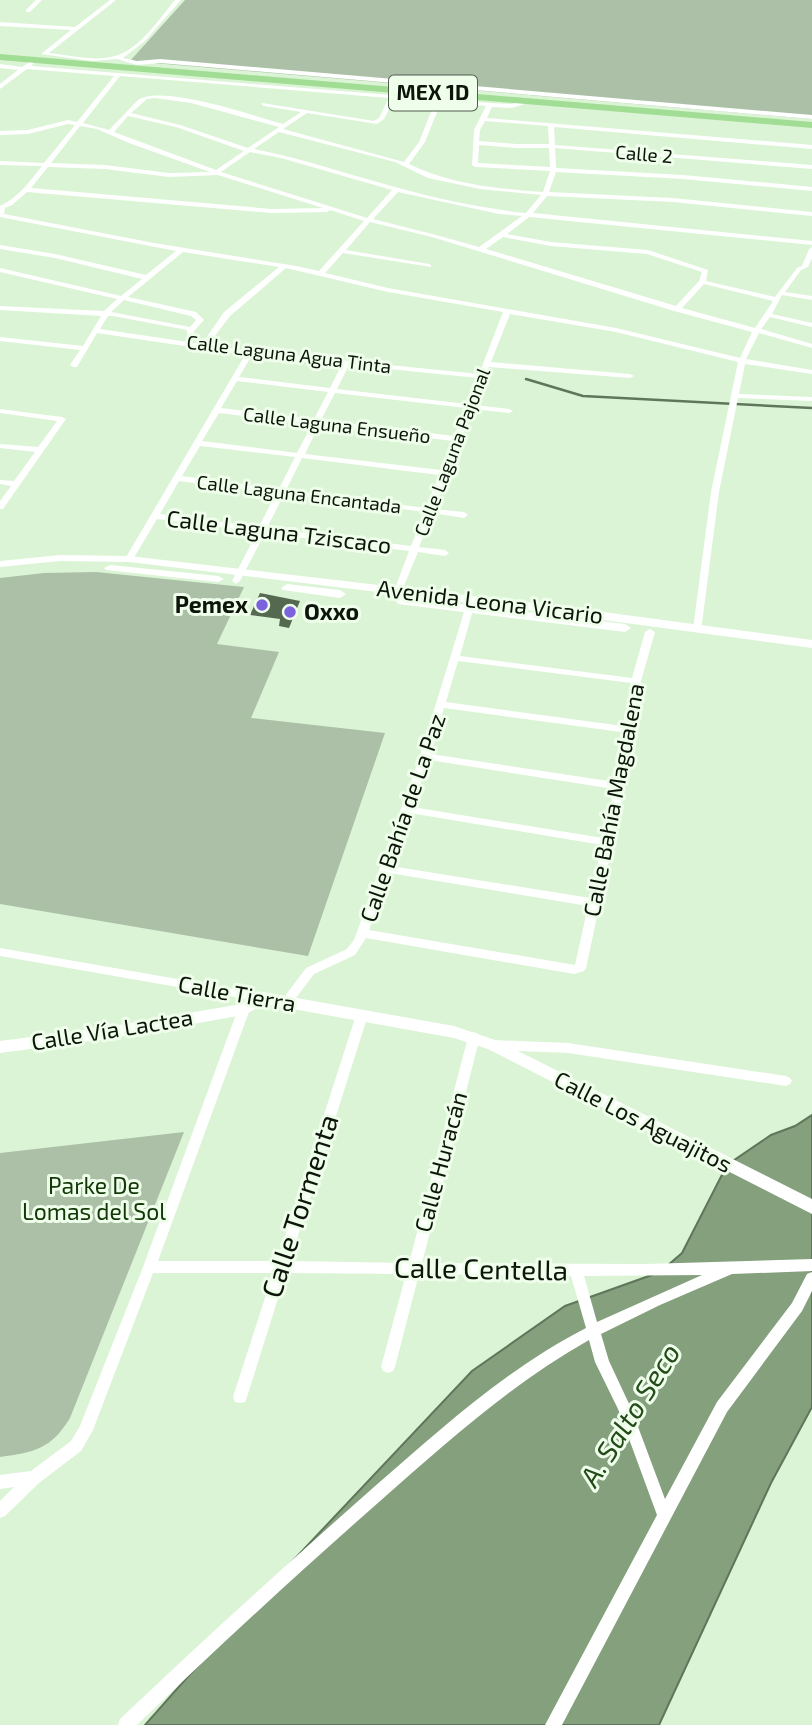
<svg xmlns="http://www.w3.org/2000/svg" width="812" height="1725" font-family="'Exo 2',sans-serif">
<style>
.green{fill:#acc0a8}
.water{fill:#84a07d;stroke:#60765b;stroke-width:2}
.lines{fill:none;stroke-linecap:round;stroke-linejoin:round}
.stream{stroke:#60765b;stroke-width:2.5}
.building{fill:#54694f}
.minor{fill:#fff;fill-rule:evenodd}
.tertiary{fill:#fff;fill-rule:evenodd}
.motorway{fill:#a1dd94;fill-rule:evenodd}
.poi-dot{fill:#7d62dd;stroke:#effeeb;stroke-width:2.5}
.labels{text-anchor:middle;stroke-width:6;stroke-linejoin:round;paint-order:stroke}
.far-street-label{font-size:19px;fill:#0d150b;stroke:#effeeb}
.shield{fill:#effeeb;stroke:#515b4e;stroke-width:2}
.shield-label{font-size:21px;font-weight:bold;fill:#0d150b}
.street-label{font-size:23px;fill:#0d150b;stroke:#effeeb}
.poi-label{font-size:23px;font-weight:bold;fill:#0d150b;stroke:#effeeb;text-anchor:end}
.park-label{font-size:23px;fill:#113806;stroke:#effeeb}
.near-street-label{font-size:28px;fill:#0d150b;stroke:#effeeb}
.near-water-label{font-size:28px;font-style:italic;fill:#234a19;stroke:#effeeb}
</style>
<rect width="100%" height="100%" fill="#dbf4d5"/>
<g class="green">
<path d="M185,0H812V119L130,61Z"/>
<path d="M96,572L244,587L217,644L279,652L251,718L385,733L308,956L0,904V578L44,573Z"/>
<path d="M184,1132L70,1418C51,1449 35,1452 0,1457V1153Z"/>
</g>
<path class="water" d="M812,1115V1407L771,1483L659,1725H145L254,1602L472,1371L565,1306L660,1272L682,1253L727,1165L771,1135L795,1126Z"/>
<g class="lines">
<path class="stream" d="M526,379L583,396L812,408"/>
</g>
<path class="building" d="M260,593L300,601L289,628L279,626L280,619L250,615Z"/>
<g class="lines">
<g class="minor">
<path d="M36,0H42L30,12H26V10Z"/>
<path d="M110,0H116L49,53C70,55 94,62 115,56C139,50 160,18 175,0H181L145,41L123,58L137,61L160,59L812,115V119L160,63L137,65L117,59L92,61L41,54L71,30L0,26V22L75,27Z"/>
<path d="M31,61L34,63L31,66L490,103L512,104L529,99L531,100V102L512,108L492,107L487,118L812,145V149L554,127L555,145L812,165V169L555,148L556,168L683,175L812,187V191L683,179L556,172L549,192L673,198L812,212V216L673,202L547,196L533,213L812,241V245L529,217L507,234L551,242L648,250L708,270L706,281L775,297L797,268L802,266L809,249L812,247V258L808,267L801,270L785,292L812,296V300L782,295L772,314L812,323V327L770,317L761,329L812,344V348L759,333L746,359L812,370V374L745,364L739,394L812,397V401L738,398L719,492L701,631L698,632L693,629L711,492L738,362L616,332L510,314L491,362L630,374L634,376L630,378L489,367L475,405L509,409L513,411L509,413L473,409L434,509L464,512L468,515L464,518L432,513L419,547L445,550L449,553L445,556L418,552L401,593L398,594L394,591L409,551L265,533L240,581L236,584L232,581L257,532L157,519L132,561H126L125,559L245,355L97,333L77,367H74L70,365L80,350L0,341V337L83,346L101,316L0,310V306L104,311L117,299L0,272V268L121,296L142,279L55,258L0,249V245L55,254L146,275L176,251L0,217V206C18,198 30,181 42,166L0,165V161L44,163L75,125L68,124L28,134L0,135V131L28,130L68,120L77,122L114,76L27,69L0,89V84L18,70L0,68V64L22,67ZM120,76L389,98L379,118L374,121L262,103L261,104L264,106L301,112L283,124C253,116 163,84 138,100L109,130L83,123ZM155,98L191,103L279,127L248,148L180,125L131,113L147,99ZM394,99L486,106L474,130L472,165L475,167L550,171L543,192C498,189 449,184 409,164L425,142L437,112L434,110L431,112L419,142L404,162L283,129L307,113L377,124L384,119ZM128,116L176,127L244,151L216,170L114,132ZM485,121L548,126L549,144H516L479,141L480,130ZM80,126L97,129L129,143L210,172L169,173L105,165L51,163ZM279,132L395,162L428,178L480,189L541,195L526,213C487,209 448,201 410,191C358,178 307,159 254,149ZM479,145L516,148H549L550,167L478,163ZM250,152L281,158L392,190L367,218L221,172ZM48,167L105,169L169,177L218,175L323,208L272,209L31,188ZM27,192L272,213L327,212L330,210L364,221L319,271L296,266L154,243L4,214L5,208L12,205ZM398,192L499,214L522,216L479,247L436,235L373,219ZM370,222L432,237L674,311L752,332L740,358L616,328L388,288L325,273L343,253L431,267V265L429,264L346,250ZM503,237L551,246L647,254L702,272L699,281L676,306L486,249ZM183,252L279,267L224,312L202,344L100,329L108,316H113L182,329L187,330L188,339H194V331L204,320L196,312L128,297ZM286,268L388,292L503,312L479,374L250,351L208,345L230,316ZM704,284L773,301L755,328L682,308ZM124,300L191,316L196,320L190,327L111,312ZM252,355L342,364L330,388L239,377ZM349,365L478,378L467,404L337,389ZM237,381L328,392L314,419L221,408ZM335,393L466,408L454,436L321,420ZM219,413L312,424L297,453L202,441ZM319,425L453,441L441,470L305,454ZM200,446L295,457L279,489L182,476ZM302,458L439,475L426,508L286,490ZM179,481L276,493L259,527L160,514ZM284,494L425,512L411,546L267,528Z"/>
<path d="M0,409L62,417L66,419L3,509H0V501L11,486L0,484V480L14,481L35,452L0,448V444L38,447L57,421L0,413Z"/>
<path d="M472,596L476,599L460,656L632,678L645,632L650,629L655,632L641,681L629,744L625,786L586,968L584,971L574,974L366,938L355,955L314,974L290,1006H282L280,1003L282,1000L306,968L347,949L354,940L420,756L468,599ZM458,661L631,683L623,726L446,702ZM444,708L621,732L615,782L431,754ZM429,760L614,789L603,838L412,807ZM410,813L602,845L590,898L391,866ZM389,873L588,906L575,965L369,930Z"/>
<path d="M0,948L263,994L267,995L269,998L267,1001L263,1002L0,956Z"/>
<path d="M244,1005L248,1006L250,1009L158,1261H277L356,1015L358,1012H366L368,1015L290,1261L409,1263L468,1037L470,1034L474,1032L478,1034L480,1037L422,1263L646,1264L812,1259V1271L732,1274L660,1305L601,1334L609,1361L631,1408L665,1499L717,1402L792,1303L807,1274L812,1272V1291L802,1311L727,1412L562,1725H545L657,1515L618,1409L595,1362L589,1340C511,1384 446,1443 379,1502C297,1574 216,1649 137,1725H118L120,1719C203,1640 288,1563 374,1487C441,1429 506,1369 586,1328L571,1276L419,1274L395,1367L393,1371L388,1373L383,1371L381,1367L406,1274L286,1273L247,1397L245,1402L240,1403L235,1402L233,1397L273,1273H153L93,1430L81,1451L39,1483L5,1516L0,1518V1501L14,1487L0,1489V1475L31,1471L71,1441L80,1426L143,1267L238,1009L240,1006ZM702,1275L597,1322L584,1276Z"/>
<path d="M494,1040L568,1043L786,1076L790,1078L792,1081L790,1084L786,1086L568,1053L494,1050L490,1048L488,1045L490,1042Z"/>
</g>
<g class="tertiary">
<path d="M60,555L129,556L551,605L812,640V648L551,613L129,562L60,561L0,567V561Z"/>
<path d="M110,565L218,576L224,579L218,582L106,570L104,568Z"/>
<path d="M287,584L340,590L346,594L340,598L283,590L281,588Z"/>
<path d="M402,597L625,624L631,628L625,632L398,604L396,601Z"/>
<path d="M263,992L454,1026L498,1041L812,1199V1214L488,1049L454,1038L265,1004L244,1015L107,1039L0,1053V1041L107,1027L241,1004Z"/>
</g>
<path class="motorway" d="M0,54L812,122V128L0,60Z"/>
</g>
<g class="poi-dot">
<circle cx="262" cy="605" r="7"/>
<circle cx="290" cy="612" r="7"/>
</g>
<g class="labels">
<g class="far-street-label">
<text transform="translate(644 154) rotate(5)" y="7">Calle 2</text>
<text transform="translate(289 354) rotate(7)" y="7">Calle Laguna Agua Tinta</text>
<text transform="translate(337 425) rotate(7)" y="7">Calle Laguna Ensueño</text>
<text transform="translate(452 452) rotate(-69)" y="7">Calle Laguna Pajonal</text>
<text transform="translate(299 494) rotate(7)" y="7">Calle Laguna Encantada</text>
</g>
<rect class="shield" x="389" y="75.5" width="88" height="35" rx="5"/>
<g class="shield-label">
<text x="433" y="100">MEX 1D</text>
</g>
<g class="street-label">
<text transform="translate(279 532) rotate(7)" y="8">Calle Laguna Tziscaco</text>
<text transform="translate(490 602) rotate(7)" y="8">Avenida Leona Vicario</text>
<text transform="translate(614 800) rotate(-79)" y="8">Calle Bahía Magdalena</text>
<text transform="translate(403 818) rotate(-71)" y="8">Calle Bahía de La Paz</text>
<text transform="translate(237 994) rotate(10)" y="8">Calle Tierra</text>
<text transform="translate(112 1030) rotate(-9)" y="8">Calle Vía Lactea</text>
<text transform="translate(643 1122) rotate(27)" y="8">Calle Los Aguajitos</text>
<text transform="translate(441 1162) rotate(-75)" y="8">Calle Huracán</text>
</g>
<g class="poi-label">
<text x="248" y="613">Pemex</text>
<text x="304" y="620" text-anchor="start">Oxxo</text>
</g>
<g class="park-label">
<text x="94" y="1194">Parke De<tspan x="94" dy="26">Lomas del Sol</tspan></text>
</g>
<g class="near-street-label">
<text transform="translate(300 1206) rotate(-72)" y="10">Calle Tormenta</text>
<text transform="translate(481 1269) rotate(1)" y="10">Calle Centella</text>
</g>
<g class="near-water-label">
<text transform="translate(630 1415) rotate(-58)" y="10">A. Salto Seco</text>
</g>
</g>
</svg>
